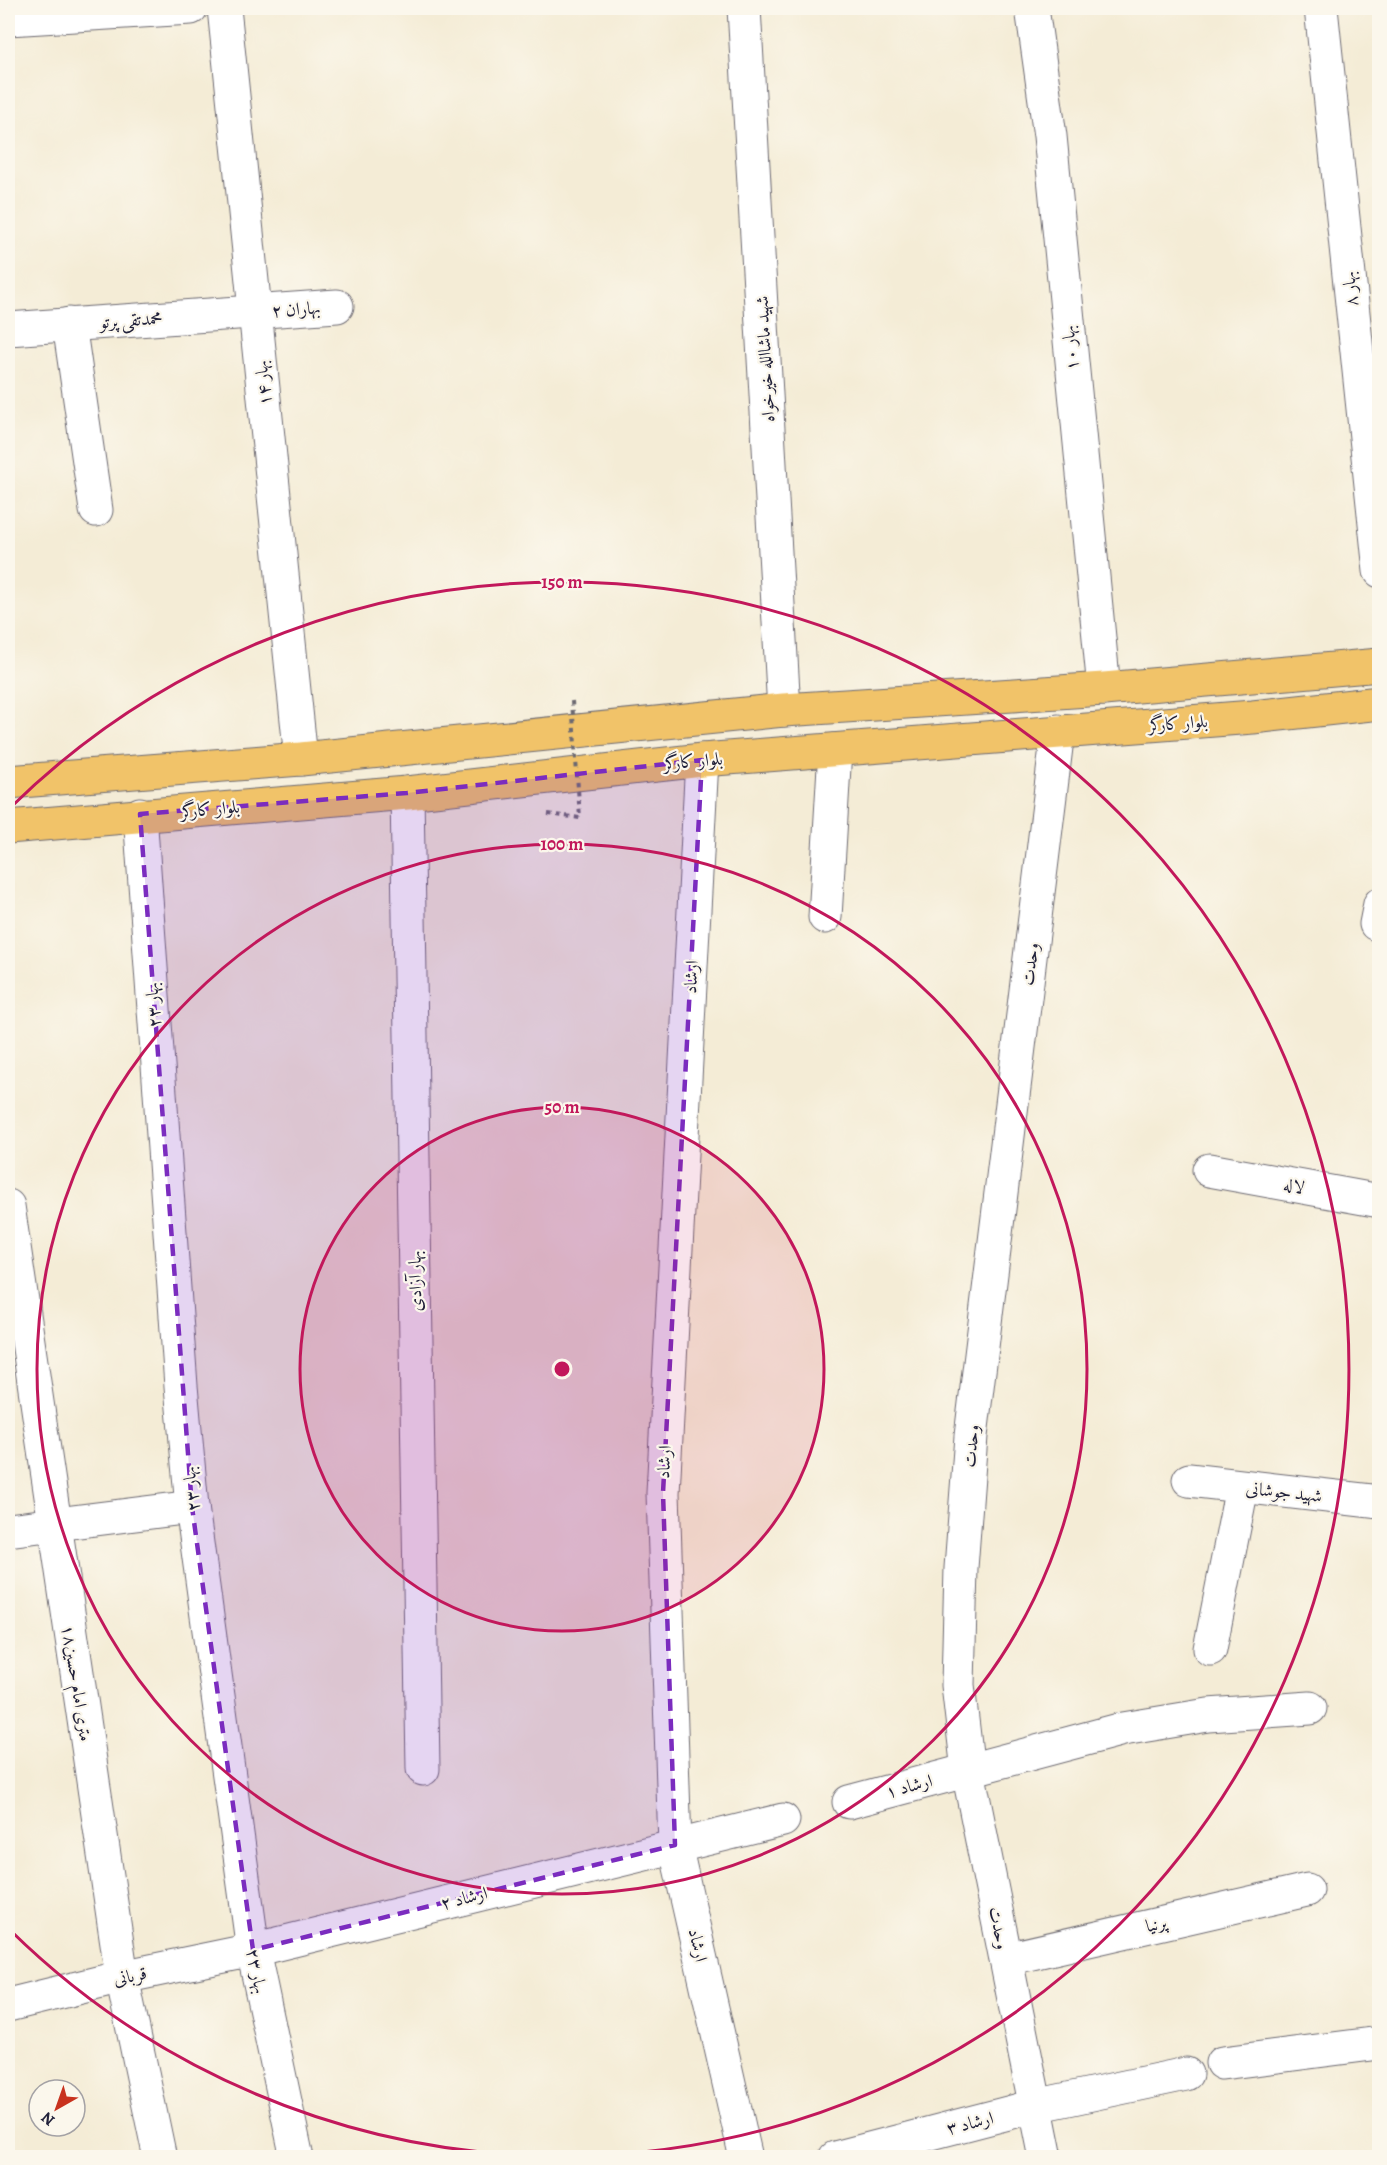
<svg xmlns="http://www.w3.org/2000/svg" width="1387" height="2165" font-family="Alegreya,Amiri,serif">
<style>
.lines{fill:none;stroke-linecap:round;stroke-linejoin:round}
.minor-casing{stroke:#6c6971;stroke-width:35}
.major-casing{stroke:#6c6971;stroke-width:35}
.path{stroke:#6c6971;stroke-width:4;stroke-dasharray:4.5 4.5;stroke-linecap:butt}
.minor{stroke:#fff;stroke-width:33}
.major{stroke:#f1c369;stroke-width:33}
.path-bridge{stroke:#6c6971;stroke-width:4;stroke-dasharray:4.5 4.5;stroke-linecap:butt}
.marked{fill:#7b2cbf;fill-opacity:0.2;stroke:#7b2cbf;stroke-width:4.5;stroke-dasharray:12 8;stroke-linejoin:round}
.ring{fill:none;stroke:#c2185b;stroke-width:3}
.labels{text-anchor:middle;stroke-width:4.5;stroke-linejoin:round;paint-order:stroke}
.street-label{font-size:18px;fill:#22223b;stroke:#fbf7ec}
.centre{fill:#c2185b;stroke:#fbf7ec;stroke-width:3}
.ring-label{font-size:18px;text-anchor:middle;font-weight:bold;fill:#c2185b;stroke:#fbf7ec;stroke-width:4.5;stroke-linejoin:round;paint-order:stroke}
</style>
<rect width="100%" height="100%" fill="#fbf7ec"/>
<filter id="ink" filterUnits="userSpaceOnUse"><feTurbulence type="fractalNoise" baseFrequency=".0167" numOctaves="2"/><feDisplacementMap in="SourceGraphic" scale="12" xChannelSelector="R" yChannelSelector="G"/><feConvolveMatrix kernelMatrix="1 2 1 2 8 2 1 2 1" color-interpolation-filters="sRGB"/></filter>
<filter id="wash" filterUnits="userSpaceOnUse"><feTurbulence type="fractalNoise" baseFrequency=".008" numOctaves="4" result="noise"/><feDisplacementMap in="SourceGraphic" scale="24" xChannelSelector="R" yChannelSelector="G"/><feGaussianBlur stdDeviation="1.35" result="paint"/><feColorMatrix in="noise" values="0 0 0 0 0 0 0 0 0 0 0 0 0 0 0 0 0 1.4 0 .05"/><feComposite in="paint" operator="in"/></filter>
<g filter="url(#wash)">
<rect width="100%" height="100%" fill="#f4ecd6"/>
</g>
<g filter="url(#ink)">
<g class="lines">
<defs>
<g id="minor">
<path d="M224,8L301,759"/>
<path d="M744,8L784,710"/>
<path d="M1032,8L1050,136L1104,689"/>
<path d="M1321,8L1380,571"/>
<path d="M8,19L191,8"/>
<path d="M69,324L96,510"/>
<path d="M8,329L337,306"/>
<path d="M702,760L663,1493L675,1845L746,2158"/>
<path d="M407,793L423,1769"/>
<path d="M140,814L181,1386L192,1507L253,1950L297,2158"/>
<path d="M825,917L835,750"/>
<path d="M1376,924L1380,904"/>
<path d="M1209,1170L1380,1201"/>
<path d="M8,1206L122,1977L160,2158"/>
<path d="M1189,1480L1380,1502"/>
<path d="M8,1530L192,1507"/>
<path d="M1210,1649L1242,1487"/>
<path d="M849,1802L1123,1729L1208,1715L1310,1708"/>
<path d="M1006,1959L1307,1890"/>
<path d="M8,2005L122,1977L253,1950L783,1820"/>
<path d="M1222,2063L1380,2043"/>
<path d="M835,2158L1035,2106L1186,2074"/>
<path d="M1046,2158L968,1771L958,1685L961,1568L971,1436L1058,731"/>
</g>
<g id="major">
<path d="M8,782L301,759L784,710L1104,689L1380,665"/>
<path d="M8,827L407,793L702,760L1253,717L1380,703"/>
</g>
</defs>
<use href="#minor" class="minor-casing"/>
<use href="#major" class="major-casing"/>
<path class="path" d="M548,814L580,818"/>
<use href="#minor" class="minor"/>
<use href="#major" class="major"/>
<path class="path-bridge" d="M572,701L580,818"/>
</g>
</g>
<path class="marked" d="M702,760L663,1493L675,1845L253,1950L192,1507L140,814L407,793Z"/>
<circle cx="562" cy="1369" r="262" fill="#c2185b" fill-opacity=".12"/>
<g class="ring">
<circle cx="562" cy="1369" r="262"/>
<circle cx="562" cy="1369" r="525"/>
<path d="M10 808A787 787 0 1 1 10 1930"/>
</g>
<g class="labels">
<g class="street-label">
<text transform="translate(1350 289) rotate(-96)" y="6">بهار ۸</text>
<text transform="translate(296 309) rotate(-4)" y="6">بهاران ۲</text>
<text transform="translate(131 320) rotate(-4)" y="6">محمدتقی پرتو</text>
<text transform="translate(1070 348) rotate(-96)" y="6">بهار ۱۰</text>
<text transform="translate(765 359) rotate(-93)" y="6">شهید ماشاالله خیرخواه</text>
<text transform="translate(263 383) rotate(-96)" y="6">بهار ۱۴</text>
<text transform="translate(1178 723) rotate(-4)" y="6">بلوار کارگر</text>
<text transform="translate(693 761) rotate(-5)" y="6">بلوار کارگر</text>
<text transform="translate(210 809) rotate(-5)" y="6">بلوار کارگر</text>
<text transform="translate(1030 964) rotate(-83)" y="6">وحدت</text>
<text transform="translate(691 977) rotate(-87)" y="6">ارشاد</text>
<text transform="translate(153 1005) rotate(-94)" y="6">بهار ۲۳</text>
<text transform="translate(1294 1186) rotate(10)" y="6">لاله</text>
<text transform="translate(415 1281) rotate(-91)" y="6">بهار آزادی</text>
<text transform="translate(971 1446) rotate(-85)" y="6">وحدت</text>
<text transform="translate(664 1462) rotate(-87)" y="6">ارشاد</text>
<text transform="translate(191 1489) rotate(-96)" y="6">بهار ۲۳</text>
<text transform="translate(1284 1492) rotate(6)" y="6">شهید جوشانی</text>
<text transform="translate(77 1683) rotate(81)" y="6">۱۸متری امام حسین</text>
<text transform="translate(909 1786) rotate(-15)" y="6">ارشاد ۱</text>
<text transform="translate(464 1898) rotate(-14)" y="6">ارشاد ۲</text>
<text transform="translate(1156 1924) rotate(-13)" y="6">پرنیا</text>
<text transform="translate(999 1928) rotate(79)" y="6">وحدت</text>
<text transform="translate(698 1945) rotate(77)" y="6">ارشاد</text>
<text transform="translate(257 1971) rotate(79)" y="6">بهار ۲۳</text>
<text transform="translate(130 1976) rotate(-12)" y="6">قربانی</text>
<text transform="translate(970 2123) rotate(-14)" y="6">ارشاد ۳</text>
</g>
</g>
<circle cx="562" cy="1369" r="9" class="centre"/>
<g class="ring-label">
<text x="562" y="588">150 m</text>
<text x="562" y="850">100 m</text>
<text x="562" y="1113">50 m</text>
</g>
<rect width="1387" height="2165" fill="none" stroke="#fbf7ec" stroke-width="30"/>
<g transform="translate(57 2108) rotate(220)"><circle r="28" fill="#fbf7ec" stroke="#a4a2a5" stroke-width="1.5"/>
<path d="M0-4.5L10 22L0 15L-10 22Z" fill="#c8321e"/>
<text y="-9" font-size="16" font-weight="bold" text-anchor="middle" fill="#22223b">N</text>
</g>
</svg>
